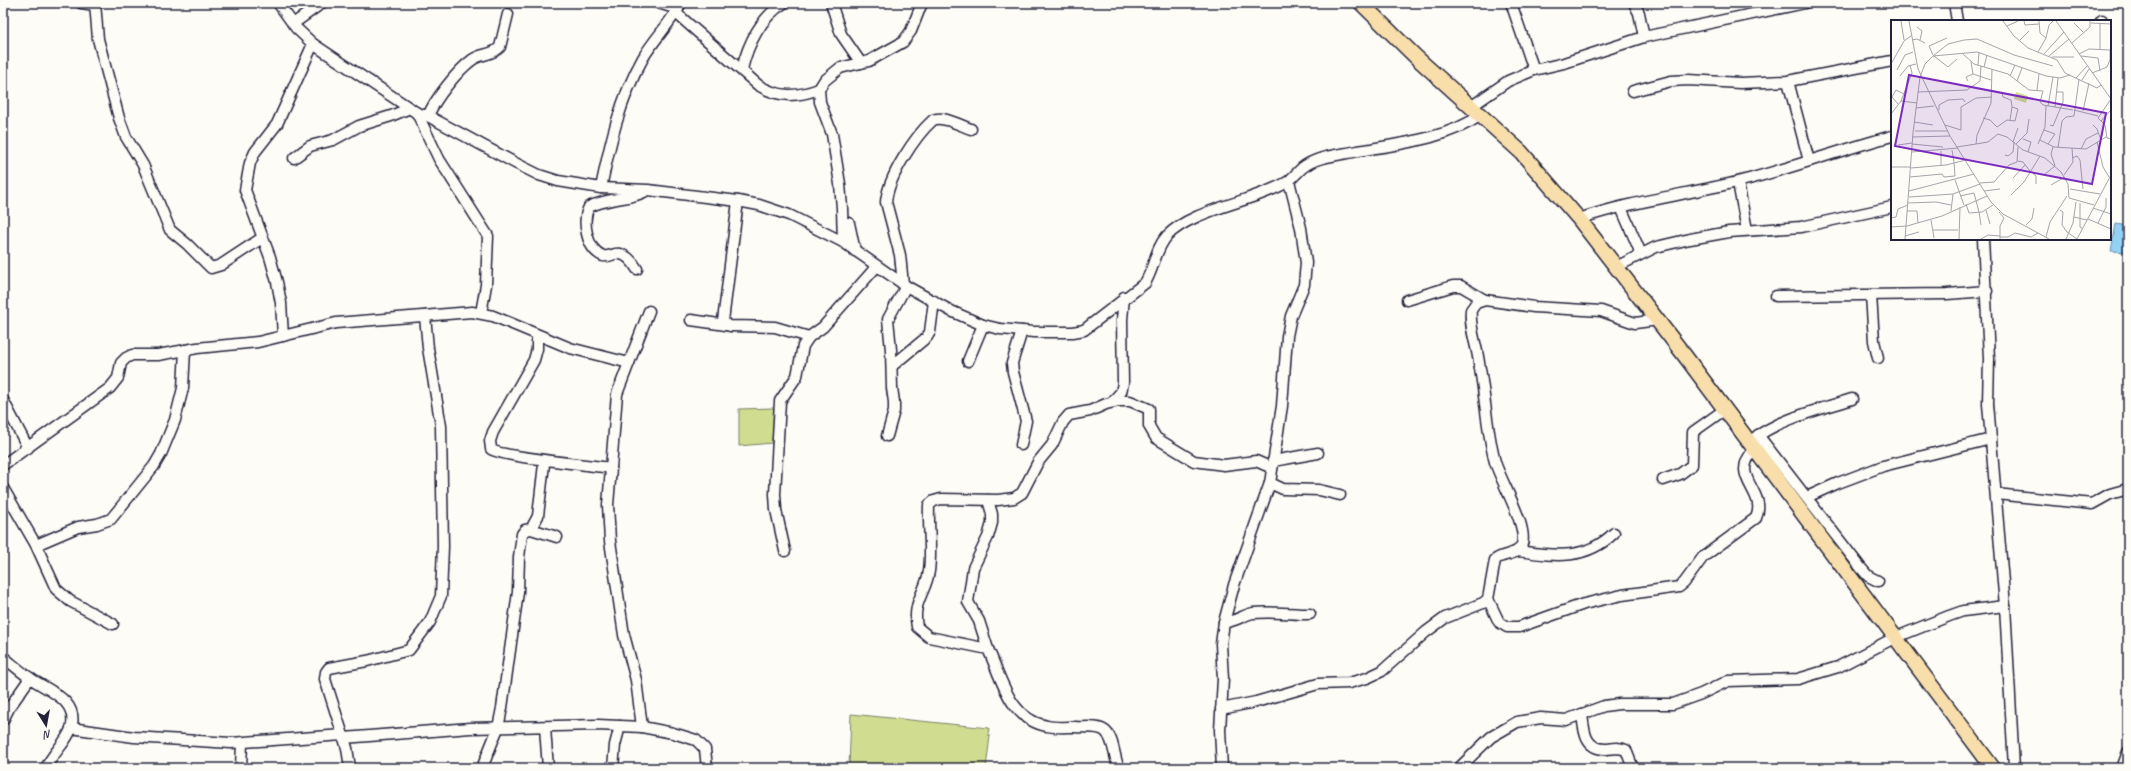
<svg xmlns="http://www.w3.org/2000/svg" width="2131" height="771" font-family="Caveat,sans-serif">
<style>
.green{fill:#d0dd90;stroke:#798066}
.water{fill:#94d2f5;stroke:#668cab}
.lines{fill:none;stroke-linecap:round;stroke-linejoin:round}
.minor-casing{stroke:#22223b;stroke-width:13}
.highway-casing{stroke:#22223b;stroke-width:17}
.minor{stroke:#fdfcf7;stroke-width:10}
.highway{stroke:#f8deab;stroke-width:14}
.inset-road{fill:none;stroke:#a5a5ac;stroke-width:1}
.view{fill:#7b2cbf;fill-opacity:0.15;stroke:#7b2cbf;stroke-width:2}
.inset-edge{fill:none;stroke:#22223b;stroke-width:2}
</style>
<rect width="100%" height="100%" fill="#fdfcf7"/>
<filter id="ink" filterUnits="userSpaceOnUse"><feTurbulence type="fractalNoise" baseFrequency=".025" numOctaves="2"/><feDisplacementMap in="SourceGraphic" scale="8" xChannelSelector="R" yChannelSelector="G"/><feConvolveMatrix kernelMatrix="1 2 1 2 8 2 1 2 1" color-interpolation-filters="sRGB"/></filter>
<g filter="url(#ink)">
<g class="green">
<path d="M774,408L772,443L739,446V409Z"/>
<path d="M851,714L989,728L988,735L990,736L986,768H849Z"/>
</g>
<path class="water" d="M2116,224L2128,226V252L2111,251Z"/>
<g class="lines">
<defs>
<g id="minor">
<path d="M81,3L95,5"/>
<path d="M95,3L98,39L119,118L126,137L143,165L170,230L187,244L211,268L221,265L262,238"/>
<path d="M278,3L296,28L313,44L417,113L428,116L517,164L539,175L558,181L601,188L648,190L738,201L759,205L789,215L843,242L906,286L951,311L983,325L1000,329L1034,332H1073L1084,330L1145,283C1154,269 1155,249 1167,236C1192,209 1255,202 1289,181"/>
<path d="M658,3L678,9"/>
<path d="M831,3L841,34L861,63"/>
<path d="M1511,3L1534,70"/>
<path d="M1634,3L1639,13L1644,37"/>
<path d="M1954,3L1957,21"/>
<path d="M676,13L758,85C779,98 797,97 819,89"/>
<path d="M2101,21L2102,20"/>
<path d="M293,24L322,3"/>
<path d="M742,69C748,44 761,17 784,3"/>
<path d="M1788,81L1809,161"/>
<path d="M1633,91L1671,81L1688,80L1740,83L1788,81L1892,61"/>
<path d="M1472,106L1508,81L1534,70L1564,63L1644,37L1805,3"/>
<path d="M417,113L439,159L488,236L486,285L481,313"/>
<path d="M428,116C435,99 457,71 472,60C481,53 492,56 500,47L508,14"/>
<path d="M294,158L310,146L333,140L359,126L391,116L410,108"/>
<path d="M601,188C610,143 620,99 643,58C654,39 671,23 681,3"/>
<path d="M1739,188L1747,230"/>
<path d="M738,201L723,321L726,325L730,326L775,327L809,337"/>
<path d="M1623,212L1639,249V255"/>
<path d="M1579,219C1635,200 1692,194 1749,179C1797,166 1844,149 1892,136"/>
<path d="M849,223L855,251"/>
<path d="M1983,239L1989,358L1988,404L2005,606L2014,768"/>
<path d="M843,242L842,208L840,184L832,134L820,102L819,89L824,81L840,68L869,61L903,42L911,31L922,3"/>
<path d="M1616,267L1656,247L1690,239L1729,232L1801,227L1892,207"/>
<path d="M637,269C633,262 625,252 615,254C611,255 608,257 603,256C586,249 582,220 589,207C606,198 627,200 644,192"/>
<path d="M903,284L900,255L886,202C888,177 915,136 933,120C943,115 961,126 971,129"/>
<path d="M1871,295L1874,341L1878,358"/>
<path d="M1776,296L1947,294L1987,291"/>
<path d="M1407,300L1453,286H1461L1485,300"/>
<path d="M691,320L726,325"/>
<path d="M283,336L281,303L277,282L270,257L245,190L250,163L255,152L277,124L313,44"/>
<path d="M537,336V349L534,360L493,432L490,441L491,449C497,456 596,466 611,468"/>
<path d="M968,361L983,325"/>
<path d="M892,366L927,337L930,332L934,301"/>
<path d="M3,400L28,448"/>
<path d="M1113,401L1121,392L1123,383L1122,320L1124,297"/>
<path d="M1758,435L1861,568L1868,576L1878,581"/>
<path d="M887,436L894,411V402L892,388L891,350L888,319L906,286"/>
<path d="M1753,439C1782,418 1819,410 1852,399"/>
<path d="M1021,445L1026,421L1013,372L1012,363L1022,331"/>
<path d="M1273,461L1318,453"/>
<path d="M3,465L110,388L118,378L121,363L126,358L132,355H158L197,348L258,342L336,323L472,312L493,316L570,348L629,363"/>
<path d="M1663,480L1680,474L1692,465L1693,432L1724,410"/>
<path d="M1270,483L1283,489L1319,490L1340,495"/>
<path d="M3,488L36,545L56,589L70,601L113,624"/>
<path d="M1996,494L2092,504L2110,494L2128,489"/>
<path d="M1807,497L1838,483L1883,466L1991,439"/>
<path d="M531,529L538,516L544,464"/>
<path d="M36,545L78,527L97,524L111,519L154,466L161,454L175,420L183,388L185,350"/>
<path d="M785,551L776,510L775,494L780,401L797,376L803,346L809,337L823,327L877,266"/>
<path d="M1518,551C1555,556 1585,561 1614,533"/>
<path d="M1488,599L1499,622L1507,627H1519L1584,604L1622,595L1679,587L1684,583L1703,557L1756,518C1768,491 1728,478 1754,450"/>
<path d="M1224,622C1235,622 1243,615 1253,613C1271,611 1291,614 1310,614"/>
<path d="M988,649L979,621L968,602L973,568L988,537L992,523V514L988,500"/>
<path d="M3,657C12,664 21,672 30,678C47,690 80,700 71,729C66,743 52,754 46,768"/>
<path d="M1221,709L1256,702L1318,684L1349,683L1367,678L1382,671L1426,632L1445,618L1483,603L1488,599L1495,560C1502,553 1519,556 1522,544C1528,526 1501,482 1495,462C1487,433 1485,394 1479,363C1477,345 1469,328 1471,310L1476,303L1485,300L1534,307L1601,311L1635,323L1658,320"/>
<path d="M1582,714C1584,732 1585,750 1607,749C1614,748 1620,747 1626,750L1633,768"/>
<path d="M3,720L9,708L30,678"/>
<path d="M642,727L636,680L624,635L610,541L608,505L617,394L649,311"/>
<path d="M71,728L134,737L231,743L343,735"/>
<path d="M545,728L548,768"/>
<path d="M344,738L470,728L598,725L642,727L673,733L696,740L705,749L707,768"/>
<path d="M241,768L242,743"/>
<path d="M350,768L347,748L325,679L326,672L329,668L367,661L409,650L430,622L441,596L443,546L441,426L428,348L425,316"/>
<path d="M482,768L498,728L502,708L518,592L519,557L522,534L525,530L531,529L557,537"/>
<path d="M613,768L615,745L620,726"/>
<path d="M1119,768C1114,758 1114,738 1105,731C1098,725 1083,728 1075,727C1066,727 1056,728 1047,726C1009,719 1002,679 988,649L929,637L917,627C912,601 926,593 929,571C932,549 928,527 929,505L934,501L941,499L998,500L1014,498L1022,493L1038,462L1052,445L1063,422L1069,415L1090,411L1106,404L1119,401H1130L1149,409V426L1156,438L1194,461L1224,465L1256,461L1272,468"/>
<path d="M1222,768L1220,730L1223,679L1221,644L1224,622L1234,585L1270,483L1282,406L1287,336L1291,316L1304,285L1306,263L1301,228L1289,181C1293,177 1298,172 1302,168C1317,156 1340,155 1358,151C1398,144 1447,139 1481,115"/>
<path d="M1459,768L1491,737L1517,722L1541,718L1566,720L1604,706L1619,704H1673L1701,694L1728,681L1798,679L1838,667L1894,638L1949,616L1963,611L2005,606"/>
<path d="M2122,768L2128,752"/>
</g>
<path id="highway" d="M1361,3L1417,58L1521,152L1579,219L1682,352L1993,768"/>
</defs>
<use href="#minor" class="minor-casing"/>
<use href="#highway" class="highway-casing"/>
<use href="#minor" class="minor"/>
<use href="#highway" class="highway"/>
</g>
</g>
<g transform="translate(1891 20)">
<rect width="220" height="220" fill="#fdfcf7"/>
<path d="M125,72L137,76L135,83L123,79Z" fill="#d0dd90"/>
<path class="inset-road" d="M10,1L13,20M18,1L27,49L59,116L100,182L112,194L158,219M112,1L123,16L137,28L166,40L174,53L206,68L210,65M133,1L134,5L148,4M165,1L220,79M183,3L193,13M200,3L220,4M209,3V30M116,6L127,1M26,7L31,11L29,20M155,18L158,5L162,1M21,20L26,19L34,23M128,21L138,11M181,23L199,7V1M147,32L155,18L149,13L148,1M71,33L83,44L117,54L138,70L152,71L149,82L152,85L182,90M153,34L173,12M188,34L198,29L220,30M42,35L38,26L56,18M42,36L57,24L73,20L86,19L123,35L162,46M43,36L57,47L66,39M158,36L178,19M190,36L207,38L209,51M161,37H183M80,42L82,54L100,60M0,44L13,21L20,16M87,45L88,32M93,47L96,35M6,50L14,35L22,32M201,53L216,47L219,40V30M9,56L17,46L25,44M119,56L124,45M185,58L196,46M191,60L198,49M77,61L75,57L82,54M126,61L131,48M146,70L148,54M27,72L76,70L89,61L90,46M220,79L207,98L214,105L216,118L220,119M10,81L21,53L19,45M7,84L1,77L5,70L13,74M157,86L162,57M164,87L167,58M25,88L43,86M48,90V85L57,80L72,79L74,82M183,90L207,96M192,91L198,63M0,94L10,81L26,83M92,98L99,100L106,107L116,100L124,101L127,89L121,87L120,80L112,77L111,73L102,71M119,100L121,87M210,101L220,90M23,102L42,105M54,105L70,110V87L85,78L101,77M159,105L162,106L172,82V72H166M202,105L206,109L210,120M153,110L164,114L157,124M24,111H57M21,117L59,116M132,119L140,122L137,132M149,120L163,127L195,129L215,117M122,122L127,108M206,122L212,147L218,157M21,124L52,127M85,124L97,122L107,114L116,117L132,130L154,138L170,152L177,164L178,178L203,185M125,124L136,113L138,99M147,124L154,107L155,86M7,125L21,123M66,127L85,124L86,115L100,83L101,49M162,127L160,134L164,146M167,128L171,101L175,97L183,96L188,59M190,129L195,119L207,113M61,130L63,142M50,131V146M21,132L67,128M114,135L117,136L122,132L123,122M181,138L186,136L189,140L192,169M127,141L132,142L139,151M63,142L64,156M0,147H20M20,148L55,145L75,140M139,151L145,156V164M154,154L164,146M173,155L182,142L181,128M19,157L51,154L53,157L64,156M122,158L134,145M64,160L73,185M89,163L103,162L118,145L126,142L127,127M160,165L174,157M179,169L209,174M18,171L83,154M93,171L109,169M120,175L133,162L149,136M69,176L83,173L88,192M18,177L62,174L89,164M17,183L45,182L60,185M189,183V207L192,209M75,184L78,193L91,192L102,185M202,188L220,194M95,190L99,204M169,190L172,192L171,205L176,212L186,219M16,191H26L27,203M60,191L62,174M88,192L90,205M108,192L113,198L109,206V219M183,197L196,200M0,198L5,197L7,189L17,185M197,199L220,209M40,200L43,218M207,203L215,187V178M135,205L141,199L143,188M16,206L51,196L96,176M0,207L16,206M42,210H67M14,216L28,212M109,217H117L124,213L140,217L147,213M155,217L159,202L176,176M14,219L22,113L29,57L34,44L42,36L86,32L155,56L169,58L179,55M68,219L69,187M90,219L97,215L109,216M175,219L182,203L185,182M186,219L220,155"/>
<path class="view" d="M18,55L215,93L201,164L4,126Z"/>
<rect width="220" height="220" class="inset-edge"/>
</g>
<rect width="2131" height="771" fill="none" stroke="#fdfcf7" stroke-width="16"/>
<rect x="8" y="8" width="2115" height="755" fill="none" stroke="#22223b" stroke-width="1.5" filter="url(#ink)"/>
<g transform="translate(46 725) rotate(169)" stroke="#fdfcf7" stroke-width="3" paint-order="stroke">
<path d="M0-3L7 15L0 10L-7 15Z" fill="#22223b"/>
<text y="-6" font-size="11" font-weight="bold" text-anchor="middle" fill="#22223b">N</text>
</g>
</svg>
